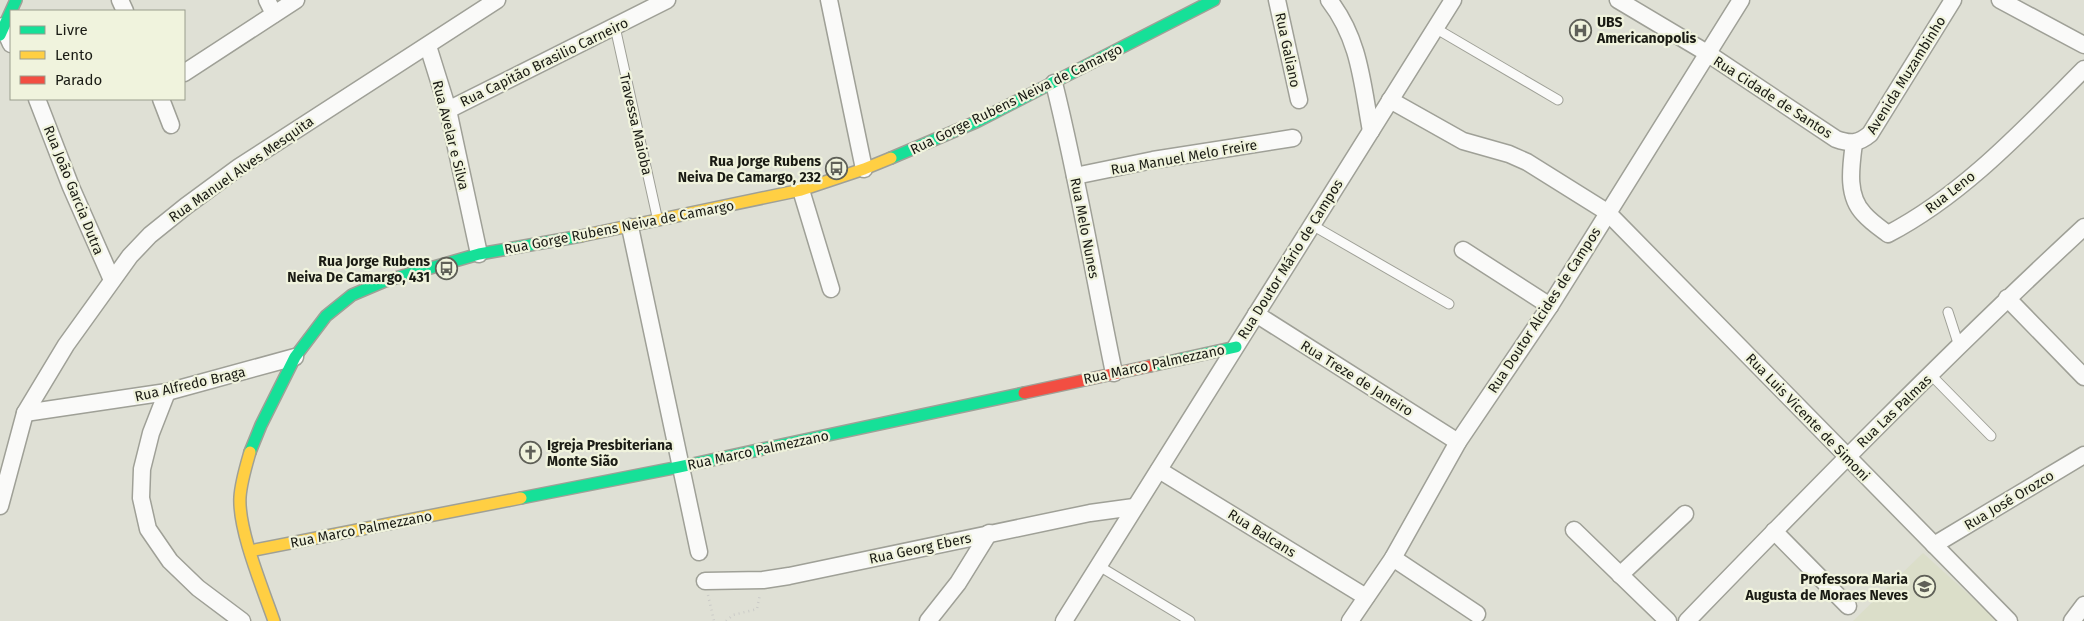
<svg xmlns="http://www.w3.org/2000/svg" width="2084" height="621" font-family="'Fira Sans',sans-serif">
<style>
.built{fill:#dbdec9}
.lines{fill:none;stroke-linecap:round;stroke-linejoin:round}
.lane-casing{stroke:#9fa097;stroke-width:11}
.street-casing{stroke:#9fa097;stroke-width:19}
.fast-casing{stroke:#9fa097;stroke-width:14}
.slow-casing{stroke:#9fa097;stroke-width:14}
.jam-casing{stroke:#9fa097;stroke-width:14}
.path{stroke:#cbcbc8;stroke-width:2.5;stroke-dasharray:1 4;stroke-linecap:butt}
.lane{stroke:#fafaf9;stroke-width:9}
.street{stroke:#fafaf9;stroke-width:16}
.fast{stroke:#16e098;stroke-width:11}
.slow{stroke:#ffcf43;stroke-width:11}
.jam{stroke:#f24e42;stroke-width:11}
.labels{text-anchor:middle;stroke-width:4.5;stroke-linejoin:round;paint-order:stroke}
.poi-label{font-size:14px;font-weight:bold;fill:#1a1b14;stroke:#f0f3dd;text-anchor:end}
.street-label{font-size:14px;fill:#1a1b14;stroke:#f0f3dd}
</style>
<rect width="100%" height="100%" fill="#dfe0d5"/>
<path class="built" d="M1923,553L1998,621H1853Z"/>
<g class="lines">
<defs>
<g id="lane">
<path d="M615,27L658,221"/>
<path d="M1435,28L1558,100"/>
<path d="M1312,225L1449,304"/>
<path d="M1948,312L1959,346"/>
<path d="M1931,375L1991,436"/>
<path d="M1099,566L1190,621"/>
</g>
<g id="street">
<path d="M120,0L125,11"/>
<path d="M267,0L274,14"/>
<path d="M829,0L864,169"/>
<path d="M1277,0L1299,100"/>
<path d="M1329,0C1360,40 1362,83 1371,131"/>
<path d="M1618,0L1707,53L1836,139C1850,144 1858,144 1870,134L1953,0"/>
<path d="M2000,0L2084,45"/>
<path d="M3,26L11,44"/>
<path d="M428,46L448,110L479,254"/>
<path d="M184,73L296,0"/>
<path d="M1054,83C1078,179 1094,277 1114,373"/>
<path d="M37,99L71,187L112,280"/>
<path d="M161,99L171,125"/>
<path d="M1390,100L1463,141L1509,154L1527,162L1607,212L2009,621"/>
<path d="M448,110L667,0"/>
<path d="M1854,143C1851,166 1846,196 1864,214C1871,222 1880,228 1888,234C1963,195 2024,129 2084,69"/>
<path d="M1075,176L1153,160L1293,138"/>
<path d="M801,190L831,289"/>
<path d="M630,227L699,552"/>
<path d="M1463,250L1550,306"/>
<path d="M2007,298L2084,377"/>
<path d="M1256,314L1458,442"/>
<path d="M167,392L151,433L142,469L141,498L148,529L170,561L198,588L242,621"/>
<path d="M25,413L167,392L295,357"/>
<path d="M1159,470L1366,597"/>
<path d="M0,506L25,413L66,345L130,256L150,235L186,206L239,167L497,0"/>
<path d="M1574,530L1668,621"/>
<path d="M1774,531L1848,606"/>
<path d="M1934,545L2084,455"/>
<path d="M1393,558L1477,614"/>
<path d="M1620,575L1685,514"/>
<path d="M705,581L763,580L789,576L1090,513L1134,507"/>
<path d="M928,621L958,583L989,533"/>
<path d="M1064,621L1453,0"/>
<path d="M1350,621L1393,558L1458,442L1550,306L1741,0"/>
<path d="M1687,621C1817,487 1947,354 2084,227"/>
<path d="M2072,621L2084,605"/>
</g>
<g id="fast">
<path d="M0,35L16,0"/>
<path d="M891,158L976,122L1214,0"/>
<path d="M1150,366L1236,347"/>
<path d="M250,452L261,425L295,357L326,316L352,295L385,281L479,254L581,236"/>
<path d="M521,498L679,467L1024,393"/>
</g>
<g id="slow">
<path d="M581,236L801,190L864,169L891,158"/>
<path d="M250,452C246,466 241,482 240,497C238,530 263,589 274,621"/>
<path d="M250,551L521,498"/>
</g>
<path id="jam" d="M1024,393L1150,366"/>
</defs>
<use href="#lane" class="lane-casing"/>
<use href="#street" class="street-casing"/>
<use href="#fast" class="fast-casing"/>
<use href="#slow" class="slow-casing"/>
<use href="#jam" class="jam-casing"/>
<g class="path">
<path d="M708,595L714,621"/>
<path d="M726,621L733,615L757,609L760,594"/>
</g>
<use href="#lane" class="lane"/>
<use href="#street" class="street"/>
<use href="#fast" class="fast"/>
<use href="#slow" class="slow"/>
<use href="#jam" class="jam"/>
</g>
<defs>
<symbol id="hospital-ring" viewBox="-11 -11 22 22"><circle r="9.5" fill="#f0f3dd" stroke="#5f6058" stroke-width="1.5"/><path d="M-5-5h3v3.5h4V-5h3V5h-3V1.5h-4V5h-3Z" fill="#5f6058"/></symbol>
<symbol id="bus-ring" viewBox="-11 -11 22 22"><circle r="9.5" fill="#f0f3dd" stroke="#5f6058" stroke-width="1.5"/><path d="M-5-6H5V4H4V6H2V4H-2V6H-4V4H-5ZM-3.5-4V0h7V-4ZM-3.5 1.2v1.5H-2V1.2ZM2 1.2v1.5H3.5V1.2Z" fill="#5f6058"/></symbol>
<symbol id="church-ring" viewBox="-11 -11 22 22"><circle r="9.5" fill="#f0f3dd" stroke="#5f6058" stroke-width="1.5"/><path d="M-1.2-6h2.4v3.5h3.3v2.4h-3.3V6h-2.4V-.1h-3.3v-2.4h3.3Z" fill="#5f6058"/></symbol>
<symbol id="school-ring" viewBox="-11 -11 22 22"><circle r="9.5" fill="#f0f3dd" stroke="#5f6058" stroke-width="1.5"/><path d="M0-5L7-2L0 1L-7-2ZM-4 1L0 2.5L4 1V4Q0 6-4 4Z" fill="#5f6058"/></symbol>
</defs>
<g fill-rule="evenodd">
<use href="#hospital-ring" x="1568" y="18" width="25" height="25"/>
<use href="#bus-ring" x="824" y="156" width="25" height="25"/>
<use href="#bus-ring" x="434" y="256" width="25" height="25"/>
<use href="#church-ring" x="518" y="440" width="25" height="25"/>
<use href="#school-ring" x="1912" y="574" width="25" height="25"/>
</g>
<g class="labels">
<g class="poi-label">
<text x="1597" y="27" text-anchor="start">UBS<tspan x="1597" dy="16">Americanopolis</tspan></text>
<text x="821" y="166">Rua Jorge Rubens<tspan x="821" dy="16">Neiva De Camargo, 232</tspan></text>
<text x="430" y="266">Rua Jorge Rubens<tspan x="430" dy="16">Neiva De Camargo, 431</tspan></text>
<text x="547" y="450" text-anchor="start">Igreja Presbiteriana<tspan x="547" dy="16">Monte Sião</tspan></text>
<text x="1908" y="584">Professora Maria<tspan x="1908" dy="16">Augusta de Moraes Neves</tspan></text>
</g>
<g class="street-label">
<text transform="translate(1288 50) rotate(78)" y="5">Rua Galiano</text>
<text transform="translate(544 62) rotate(-26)" y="5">Rua Capitão Brasilio Carneiro</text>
<text transform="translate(1906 75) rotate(-58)" y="5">Avenida Muzambinho</text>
<text transform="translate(1773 97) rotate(33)" y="5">Rua Cidade de Santos</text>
<text transform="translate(1016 99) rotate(-26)" y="5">Rua Gorge Rubens Neiva de Camargo</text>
<text transform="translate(636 124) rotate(77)" y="5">Travessa Maioba</text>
<text transform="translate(451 135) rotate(76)" y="5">Rua Avelar e Silva</text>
<text transform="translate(1184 157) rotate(-10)" y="5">Rua Manuel Melo Freire</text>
<text transform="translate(241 169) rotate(-35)" y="5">Rua Manuel Alves Mesquita</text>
<text transform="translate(74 190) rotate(68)" y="5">Rua João Garcia Dutra</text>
<text transform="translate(1950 192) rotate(-38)" y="5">Rua Leno</text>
<text transform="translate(619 227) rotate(-11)" y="5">Rua Gorge Rubens Neiva de Camargo</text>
<text transform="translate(1085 228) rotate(79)" y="5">Rua Melo Nunes</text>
<text transform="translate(1290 259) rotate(-58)" y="5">Rua Doutor Mário de Campos</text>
<text transform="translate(1544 310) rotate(-57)" y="5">Rua Doutor Alcides de Campos</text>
<text transform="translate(1154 364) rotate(-12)" y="5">Rua Marco Palmezzano</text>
<text transform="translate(1357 378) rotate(32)" y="5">Rua Treze de Janeiro</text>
<text transform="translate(190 384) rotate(-13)" y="5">Rua Alfredo Braga</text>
<text transform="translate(1894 411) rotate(-44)" y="5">Rua Las Palmas</text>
<text transform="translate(1808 417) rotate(46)" y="5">Rua Luis Vicente de Simoni</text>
<text transform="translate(758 450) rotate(-12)" y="5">Rua Marco Palmezzano</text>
<text transform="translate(2009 500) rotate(-31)" y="5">Rua José Orozco</text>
<text transform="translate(361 529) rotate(-11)" y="5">Rua Marco Palmezzano</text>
<text transform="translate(1262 533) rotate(32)" y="5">Rua Balcans</text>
<text transform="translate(920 548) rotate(-12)" y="5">Rua Georg Ebers</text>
</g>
</g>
<rect x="10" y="10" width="175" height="90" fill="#f0f3dd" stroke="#9a9d8d"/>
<rect x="20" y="26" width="25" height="8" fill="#16e098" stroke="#9a9d8d"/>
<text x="55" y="35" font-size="15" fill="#1a1b14">Livre</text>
<rect x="20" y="51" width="25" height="8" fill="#ffcf43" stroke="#9a9d8d"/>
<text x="55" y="60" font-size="15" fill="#1a1b14">Lento</text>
<rect x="20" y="76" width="25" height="8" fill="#f24e42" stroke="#9a9d8d"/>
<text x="55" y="85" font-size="15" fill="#1a1b14">Parado</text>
</svg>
